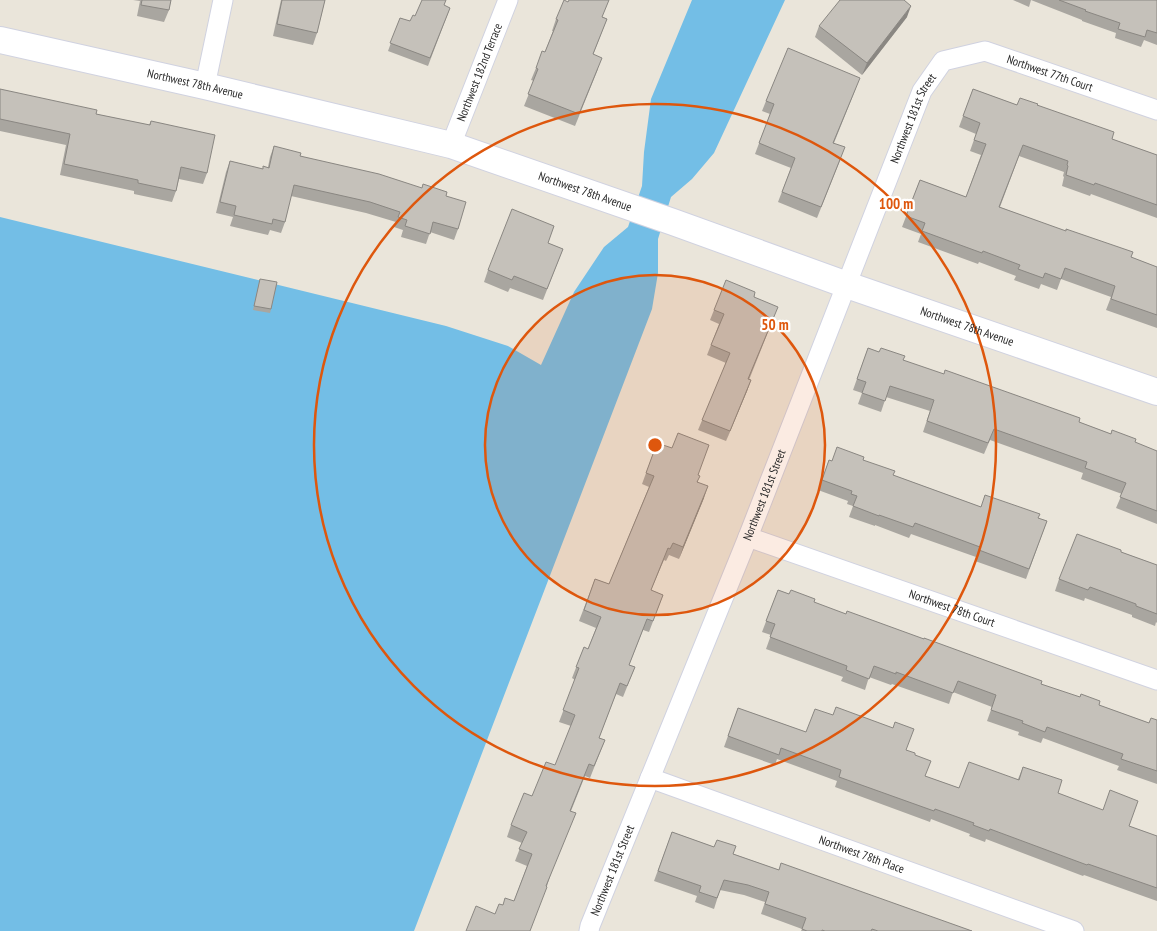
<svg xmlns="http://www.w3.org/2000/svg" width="1157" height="931" font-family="'PT Sans Narrow',sans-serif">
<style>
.water{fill:#73bee6}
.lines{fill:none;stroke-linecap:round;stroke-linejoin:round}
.street-casing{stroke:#d0d2e0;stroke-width:21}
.secondary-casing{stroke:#d0d2e0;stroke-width:28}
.street{stroke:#fff;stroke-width:19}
.secondary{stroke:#fff;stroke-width:26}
.wall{fill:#a9a6a0}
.shaded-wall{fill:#8a8782}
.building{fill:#c5c1ba;stroke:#8a8782}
.ring{fill:none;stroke:#de570d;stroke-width:2.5}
.labels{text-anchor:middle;stroke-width:4.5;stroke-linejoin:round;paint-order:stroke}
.street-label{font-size:12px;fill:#282828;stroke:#fff}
.centre{fill:#de570d;stroke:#fff;stroke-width:2.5}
.ring-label{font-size:15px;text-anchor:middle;font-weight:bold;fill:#de570d;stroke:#fff;stroke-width:4.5;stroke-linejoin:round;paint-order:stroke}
</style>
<rect width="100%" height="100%" fill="#eae5da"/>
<path class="water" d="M692,0H785L714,153L692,179L671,197L658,239V273L652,309L414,931H0V217L446,326L508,346L541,365L574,292L604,247L628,227L642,186L644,152L651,99Z"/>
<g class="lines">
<defs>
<g id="street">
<path d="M205,86L223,0"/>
<path id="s1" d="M451,145L508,0"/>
<path id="s2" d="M748,537L1157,680"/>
<path id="s3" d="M650,778L1074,931"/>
<path id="s4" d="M589,931L590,926L748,537L922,91L943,61L985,51L1157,110"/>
</g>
<g id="secondary">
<path id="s5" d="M0,40L205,86L451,145L673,222L847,285L1157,392"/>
</g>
</defs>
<use href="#street" class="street-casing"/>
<use href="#secondary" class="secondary-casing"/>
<use href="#street" class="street"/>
<use href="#secondary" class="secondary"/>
</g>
<g class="wall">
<path d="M133,0H171L169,10L164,22L137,16L140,1Z"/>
<path d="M281,0H325L317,33L313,45L273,36Z"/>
<path d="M1013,0H1157V45L1144,40L1141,47L1115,38L1116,33L1082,21V20L1031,0L1029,7Z"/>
<path d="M444,6L450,8L428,66L388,51L400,18L410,21Z"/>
<path d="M603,17L607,19L593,55L598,69L575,126L524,106L534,81L531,80L536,68L545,52L553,31H552L556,19Z"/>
<path d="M907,17L862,75L815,37L819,26Z"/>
<path d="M856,88L834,143L841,158L817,218L778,202L791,168L755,154L770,114L762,111L766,101Z"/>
<path d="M0,89L96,114L149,125L151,121L207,173L203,184L179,179L176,191L172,202L134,194V191L60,175L66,145L0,131Z"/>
<path d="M973,89L1017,105H1037L1112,139L1157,155V218L1091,194L1090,196L1062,186L1064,177L1063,176L1064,172L1019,156L1000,207L1157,267V328L1106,310L1111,297L1061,279L1057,290L1041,284L1039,289L1014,280L1016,276L979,262L978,264L918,242L921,234L902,227L920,180L966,197L981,155L970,151L976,134L959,127Z"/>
<path d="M274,146L300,156L446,196L458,229L454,240L430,232L426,244L401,237L403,230L394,227L396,222L366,213L291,196L285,222L281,233L270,230L268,235L230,226L233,217L216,213L226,172L230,161L262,169L268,167L270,157Z"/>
<path d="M548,243L563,249L543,300L510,288L508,292L484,282L488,270Z"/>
<path d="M260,279L271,309L270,313L253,310Z"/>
<path d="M754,297L774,317L749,380H751L747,391L726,441L698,430L726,363L707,355L719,324L710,320L714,310Z"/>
<path d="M868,348L1079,422L1157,451V524L1116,508L1122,494L1081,479L1083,473L990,440L984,454L923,432L930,411L886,397L881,412L858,404L862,393L853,390Z"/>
<path d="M657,443L698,475V482L704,498L679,559L669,555L666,561L664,560L651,590L663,595L649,632L643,630L629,665L635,667L623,697L616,694L599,738L605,740L590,778L585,776L571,811L547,886L495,914L503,905L514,901L527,866L515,861L522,843L507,837L511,825L555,765L571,726L559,722L575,680L572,678L584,647L588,649L596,628L579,621L595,579L609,584L649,487L642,484Z"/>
<path d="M829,460L832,461L863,460L893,475L981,507L1038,518L1047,521L1026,579L975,561L976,557L911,534L909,538L875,525V526L849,517L853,506L847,504L848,501L818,490Z"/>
<path d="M1121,552L1157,565V623L1156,622L1155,626L1132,617V615L1085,598L1084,601L1055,591L1059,579Z"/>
<path d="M778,590L1149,723L1157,720V784L1117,770L1119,766L1043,738L1041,743L1018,735L1019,732L987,721L992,707L953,692L949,704L892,684L891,685L869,677L865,690L841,681L843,677L766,649L771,635L762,632Z"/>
<path d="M738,708L806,732L906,750L915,755L925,776L959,788L1018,779L1023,767L1058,793L1129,826L1157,836V901L1084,875L1083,876L986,839L985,842L969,836L970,834L931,819L930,822L835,787L837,781L777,759L775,765L724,747Z"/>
<path d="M672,832L779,870L972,931H801L802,929L761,914L765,902L744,895L720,890L714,909L695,902L697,896L654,881Z"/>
</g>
<g class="shaded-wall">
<path d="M911,6L907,17L862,75L867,63Z"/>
<path d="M751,380L747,391L726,441L730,431Z"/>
<path d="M708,486L704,498L679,559L683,547Z"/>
</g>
<g class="building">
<path d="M142,0H171L169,10L141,5Z"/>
<path d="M282,0H325L317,33L277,24Z"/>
<path d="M422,0H446L444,5L450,8L430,58L390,43L400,18L410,21L413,15L415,16Z"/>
<path d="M564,0L568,2L569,0H609L602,17L607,19L593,54L602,58L579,114L528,94L538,69L536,68L542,51L545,52L558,20L556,19Z"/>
<path d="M840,0H904L911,6L867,63L819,26Z"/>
<path d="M1059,0H1157V33L1147,30L1145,37L1118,29L1120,23L1085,11L1086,10Z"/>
<path d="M788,48L860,78L833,143L845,147L821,207L782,192L795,158L759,143L774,104L766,101Z"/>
<path d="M0,89L97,110L96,114L150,125L151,121L215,135L207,173L181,167L176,191L138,183V180L64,164L70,134L0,119Z"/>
<path d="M973,89L1017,105L1020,98L1038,104L1037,105L1114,132L1112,139L1157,155V205L1095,183L1094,185L1066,175L1068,166L1067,165L1068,161L1023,145L999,207L1066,231V229L1133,252L1131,257L1157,267V315L1111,299L1115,286L1065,268L1061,279L1045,273L1043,278L1018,269L1020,265L983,251L982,253L922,231L925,223L906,216L920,180L966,197L986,144L974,140L980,123L963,116Z"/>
<path d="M274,146L301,153L300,156L379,174L422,188L423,184L447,192L446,196L466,202L458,229L433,222L430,234L405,226L407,220L398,217L400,212L370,202L294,185L285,222L273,219L272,224L234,215L236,206L220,202L230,161L263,169V166L269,168Z"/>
<path d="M512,209L554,226L548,243L563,249L547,289L514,276L512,280L488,270Z"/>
<path d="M260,279L277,282L271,309L254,306Z"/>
<path d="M726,280L755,292L754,297L778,307L748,379L751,380L730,431L702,420L730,353L711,345L724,314L714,310Z"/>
<path d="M868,348L879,352L881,348L905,356L903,360L944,374L945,370L1080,418L1079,422L1111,434L1112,430L1136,439L1135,442L1157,451V511L1120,497L1126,483L1085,468L1087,462L994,429L988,443L927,421L934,400L890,386L885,401L862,393L866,382L857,379Z"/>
<path d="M678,433L709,445L698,475L700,476L697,482L708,486L683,547L673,543L670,549L668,548L651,590L663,595L653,621L647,619L629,665L635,667L627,686L620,683L599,738L605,740L594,766L589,764L570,811L576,813L546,886L547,887L530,931H466L476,906L495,914L499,904L503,905L505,898L514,901L532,854L519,849L527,832L511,825L524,793L532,796L546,762L555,765L575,715L563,710L579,668L576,667L584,647L588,649L601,617L584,610L595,579L609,584L654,476L646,473L657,443L672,448Z"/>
<path d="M837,447L864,457L863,460L895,471L893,475L981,507L985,495L1040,514L1038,518L1047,521L1029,569L979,550L980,547L915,523L913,527L879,515V516L853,506L857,496L851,494L852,491L822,480L829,460L832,461Z"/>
<path d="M1077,534L1121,550V552L1157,565V614L1136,606V604L1090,587L1088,590L1059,579Z"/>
<path d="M778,590L789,594L791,590L815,599L814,602L846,614L847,611L924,639V638L1042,681L1041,684L1080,697L1081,694L1100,701L1099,705L1149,723L1151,718L1157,720V771L1121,759L1123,754L1047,727L1045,732L1022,723L1023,721L991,710L996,695L958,681L953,693L896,672V674L874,666L869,679L846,670L847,666L770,637L775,624L766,621Z"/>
<path d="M836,707L893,728L895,722L914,729L906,750L915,753V755L931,761L925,776L959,788L969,762L1019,780L1023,767L1062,780L1058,793L1103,810L1110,790L1138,801L1129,826L1157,836V888L1088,864L1087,865L990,829L989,831L973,825L974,823L935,809L934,811L839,777L841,770L781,748L779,755L728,736L738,708L806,732L815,709L833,715Z"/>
<path d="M672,832L714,847L717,840L736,846L733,854L779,870L781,863L972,931H878L872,929L871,931H825L822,930V931H807L802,929L806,918L765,904L769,892L748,885L724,880L717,898L699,892L701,886L658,871Z"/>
</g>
<circle cx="655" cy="445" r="170" fill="#de570d" fill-opacity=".12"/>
<g class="ring">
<circle cx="655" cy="445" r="170"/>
<circle cx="655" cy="445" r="341"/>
</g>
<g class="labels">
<g class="street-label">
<text dy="4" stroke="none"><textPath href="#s1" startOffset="78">Northwest 182nd Terrace</textPath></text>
<text dy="4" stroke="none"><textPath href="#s4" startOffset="1052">Northwest 77th Court</textPath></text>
<text dy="4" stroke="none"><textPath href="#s5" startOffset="200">Northwest 78th Avenue</textPath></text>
<text dy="4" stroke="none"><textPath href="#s4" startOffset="875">Northwest 181st Street</textPath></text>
<text dy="4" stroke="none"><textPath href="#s5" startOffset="605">Northwest 78th Avenue</textPath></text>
<text dy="4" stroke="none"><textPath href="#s5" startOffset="1010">Northwest 78th Avenue</textPath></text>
<text dy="4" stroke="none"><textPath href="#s4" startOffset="470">Northwest 181st Street</textPath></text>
<text dy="4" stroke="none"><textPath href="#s2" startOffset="216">Northwest 78th Court</textPath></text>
<text dy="4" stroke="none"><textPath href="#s3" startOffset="225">Northwest 78th Place</textPath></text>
<text dy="4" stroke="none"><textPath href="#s4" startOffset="65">Northwest 181st Street</textPath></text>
</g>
</g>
<circle cx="655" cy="445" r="8" class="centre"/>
<g class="ring-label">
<text x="896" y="209">100 m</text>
<text x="775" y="330">50 m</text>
</g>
</svg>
